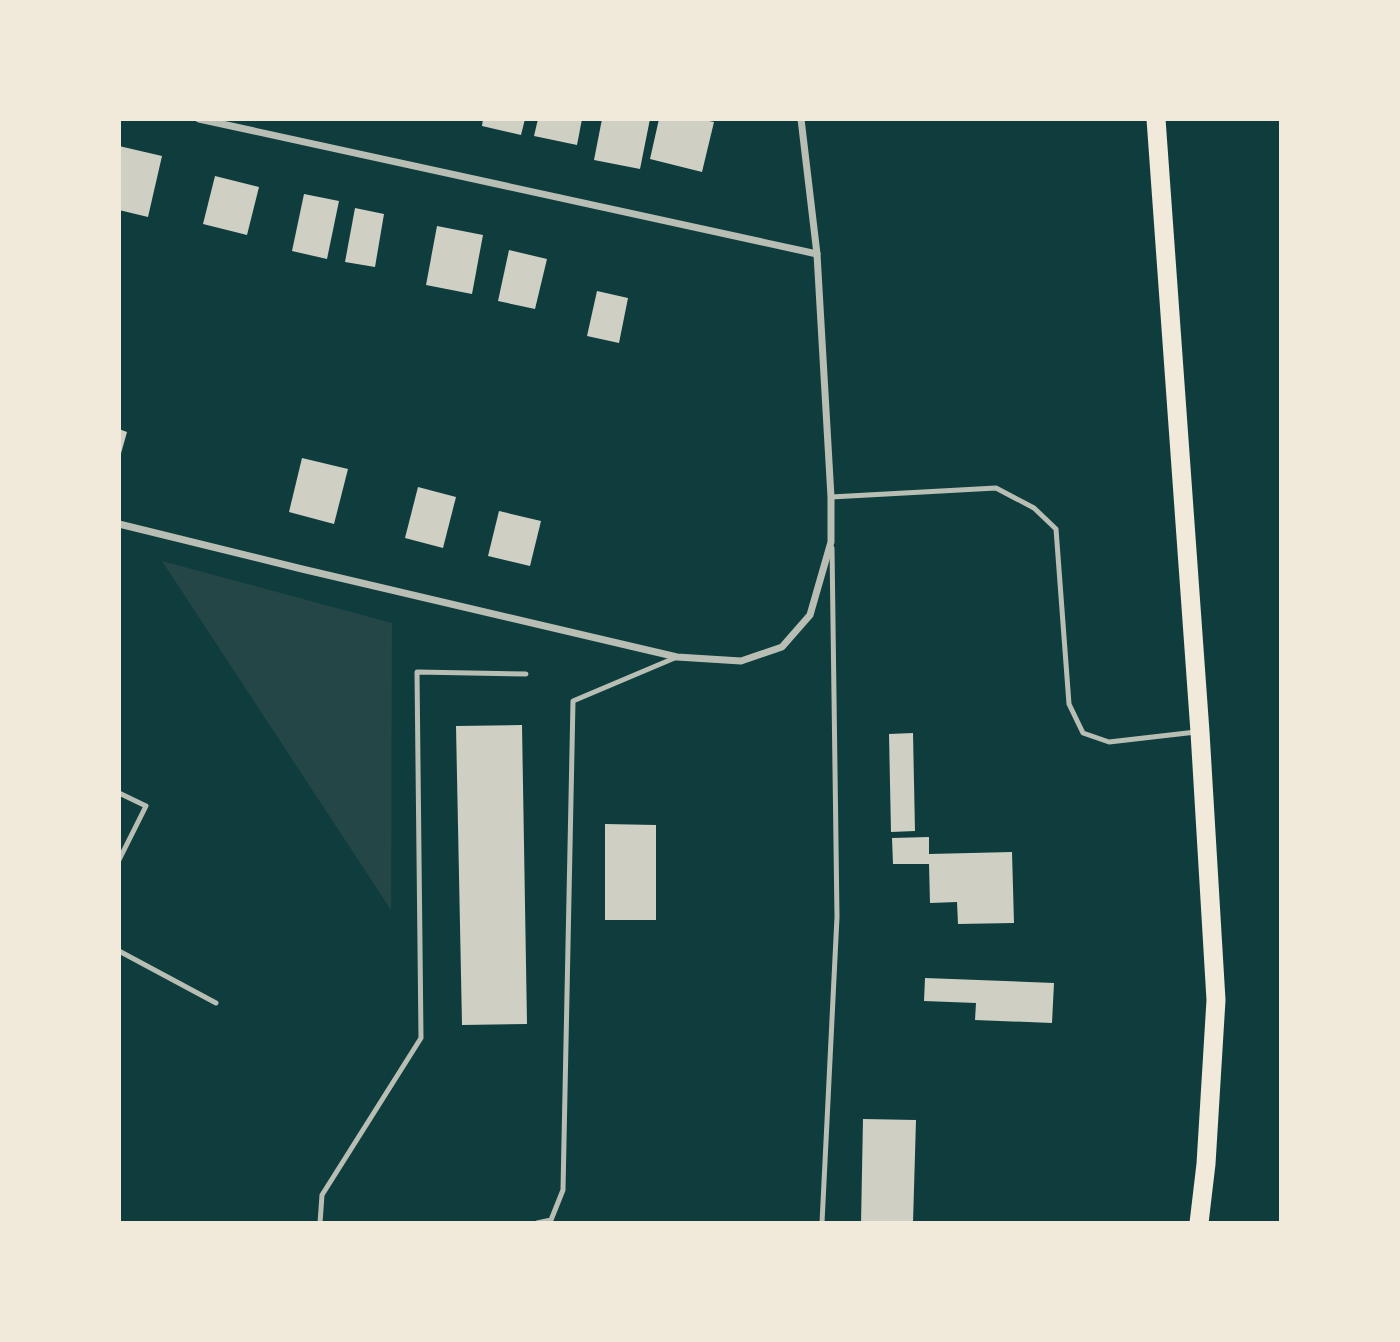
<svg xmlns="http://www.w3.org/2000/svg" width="1400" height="1342" font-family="'Nunito Sans',sans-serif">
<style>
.green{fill:#244646}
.building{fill:#cfcfc3}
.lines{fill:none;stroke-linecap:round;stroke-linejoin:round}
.service{stroke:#b8beb3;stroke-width:5}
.minor{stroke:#b8beb3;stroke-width:7}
.trunk{stroke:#f1e9da;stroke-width:19}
</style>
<rect width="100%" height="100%" fill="#0f3d3e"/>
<path class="green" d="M162,561L392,623L391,910Z"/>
<g class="building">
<path d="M483,119H525L521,135L482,126Z"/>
<path d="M538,119H582L577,145L534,136Z"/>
<path d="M602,119H650L640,169L594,160Z"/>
<path d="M659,119H700L714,122L702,172L650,159Z"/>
<path d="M119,146L162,156L148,217L119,210Z"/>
<path d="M215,176L259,187L247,235L203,224Z"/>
<path d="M304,194L339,201L327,259L292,251Z"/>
<path d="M355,208L384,214L375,267L345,262Z"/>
<path d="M437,226L483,235L472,294L426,285Z"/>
<path d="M509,250L547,259L535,309L498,301Z"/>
<path d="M597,291L628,298L619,343L587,336Z"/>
<path d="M119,429L127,432L120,457H119Z"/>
<path d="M302,458L348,469L334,524L289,512Z"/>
<path d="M418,487L456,497L443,548L405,538Z"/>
<path d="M499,511L541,521L530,566L488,556Z"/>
<path d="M522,725L527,1024L462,1025L456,726Z"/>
<path d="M913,733L915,831L891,832L889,734Z"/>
<path d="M605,824L656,825V920H605Z"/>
<path d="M929,837V854L1012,852L1014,923L958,924L957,902L930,903L929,864H893L892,838Z"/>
<path d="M925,978L1054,983L1052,1023L975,1020L976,1003L924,1001Z"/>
<path d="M863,1119L916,1120L913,1223H861Z"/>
</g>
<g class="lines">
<g class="service">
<path d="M831,497L996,488L1034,508L1056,529L1069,704L1083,733L1109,742L1196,732"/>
<path d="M119,793L146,806L119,860"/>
<path d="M119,951L216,1003"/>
<path d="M320,1223L322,1195L421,1038L417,672L526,674"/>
<path d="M537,1223L551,1220L563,1190L573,701L677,657"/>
<path d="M822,1223L837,917L832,548"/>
</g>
<g class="minor">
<path d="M199,119L817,254"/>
<path d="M119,524L302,569L677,657L741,661L782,647L810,615L831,542V497L817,254L801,119"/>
</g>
<path class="trunk" d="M1156,119L1200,732L1216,1000L1206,1164L1199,1223"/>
</g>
<rect width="1400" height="1342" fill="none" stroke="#f1e9da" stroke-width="242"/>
</svg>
